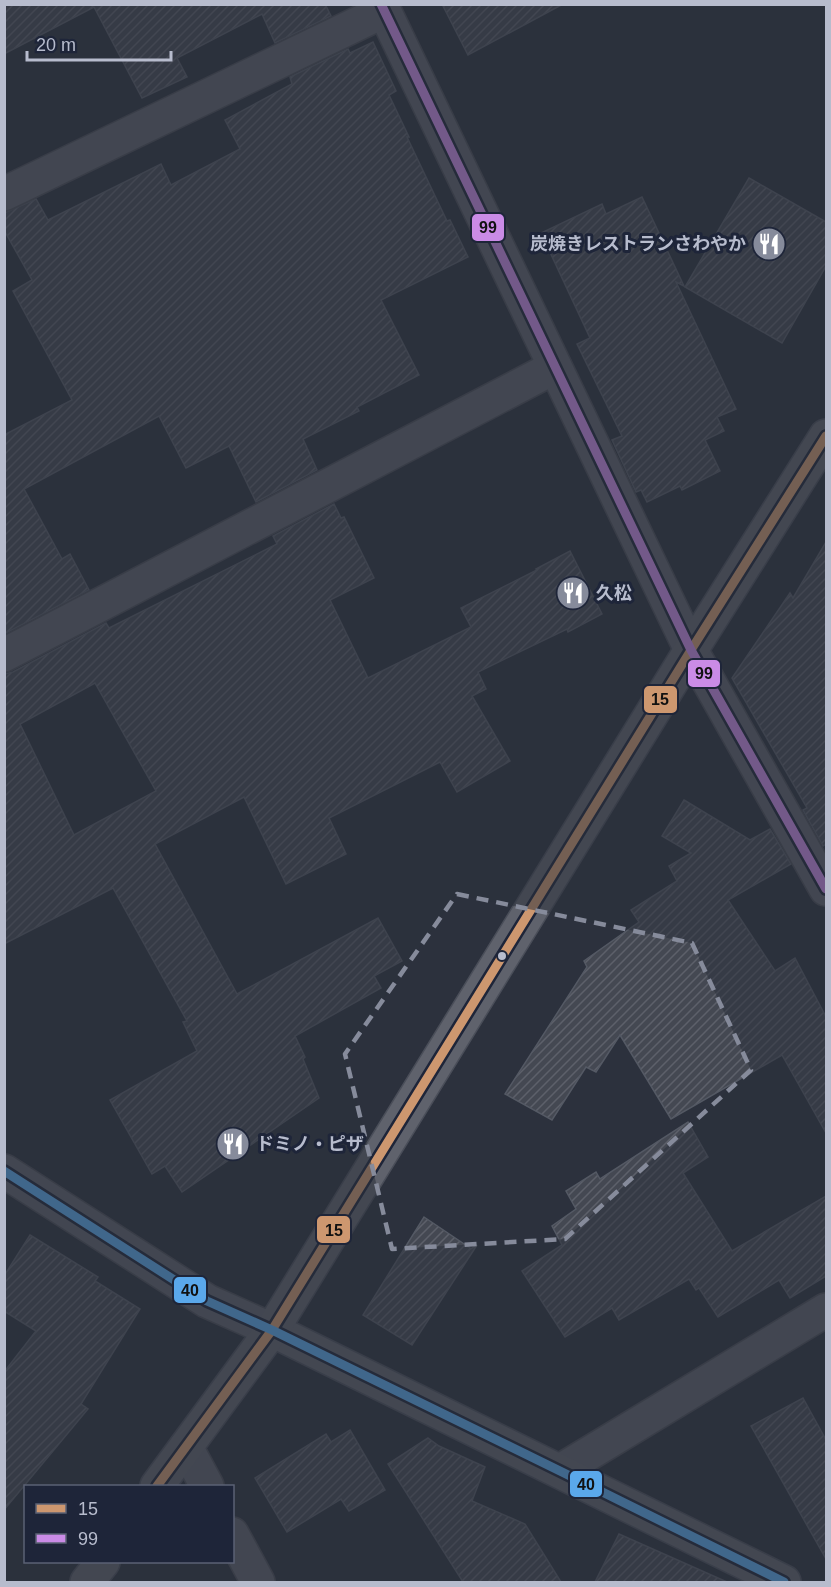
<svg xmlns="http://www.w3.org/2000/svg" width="831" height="1587" font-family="Arial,'Noto Sans JP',sans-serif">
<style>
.building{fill:url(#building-hatch);stroke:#545964;stroke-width:1.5;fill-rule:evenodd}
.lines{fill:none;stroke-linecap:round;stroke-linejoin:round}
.minor-casing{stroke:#494c56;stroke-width:36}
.major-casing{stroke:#4a4e59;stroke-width:36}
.minor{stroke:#5d606a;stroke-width:33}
.major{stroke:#5f626c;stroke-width:33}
.bus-1-casing{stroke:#1e2539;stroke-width:14}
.bus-2-casing{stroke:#1e2539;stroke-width:14}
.bus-3-casing{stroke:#1e2539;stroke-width:14}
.bus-1{stroke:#cd976f;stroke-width:9}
.bus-2{stroke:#ca8be6;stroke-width:9}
.bus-3{stroke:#5aa8eb;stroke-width:9}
.marked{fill:none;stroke:#868b9b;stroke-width:4.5;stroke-dasharray:12 8;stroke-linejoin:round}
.bus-dot{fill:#b7bccd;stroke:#1e2539;stroke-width:2}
.labels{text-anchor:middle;stroke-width:6;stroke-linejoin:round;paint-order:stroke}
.poi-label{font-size:18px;font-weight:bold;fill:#b7bccd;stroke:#1e2539;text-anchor:start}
.line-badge{stroke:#1e2539;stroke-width:2}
.pale-badge-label{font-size:16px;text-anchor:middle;font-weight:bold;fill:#111}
</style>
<defs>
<pattern id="building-hatch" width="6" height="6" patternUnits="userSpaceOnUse" patternTransform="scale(1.5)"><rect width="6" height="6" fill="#444852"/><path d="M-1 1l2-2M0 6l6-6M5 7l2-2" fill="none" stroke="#5d606a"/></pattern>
</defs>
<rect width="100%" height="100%" fill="#2c313d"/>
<g class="building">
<path d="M4,4H325L331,16L275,43L262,14L177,58L187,77L142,98L94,7L4,54Z"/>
<path d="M442,4H563L468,55Z"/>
<path d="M373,42L396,91L389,95L409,137H407L447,221L450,220L468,257L381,300L419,375L357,407L359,411L303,439L317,470L256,502L229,446L186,468L159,416L24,489L62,559L70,554L89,590L4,634V435L72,400L13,291L32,280L4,230V213L36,199L48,220L161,164L171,185L240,149L225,120L292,84L290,77L348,49L350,53Z"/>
<path d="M749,178L826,222V266L782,343L685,287Z"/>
<path d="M642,197L684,286L676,282L736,409L717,417L724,431L705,440L720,471L682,490L680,486L647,502L641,490L636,492L612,440L622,436L577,344L590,338L541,233L602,204L606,214Z"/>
<path d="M334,504L341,518L344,517L374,578L330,600L368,678L471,627L461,608L537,570L536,569L570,551L602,614L568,632L567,629L478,672L486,689L472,696L510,761L457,792L440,762L329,818L346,854L286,884L244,797L155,844L237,994L378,918L402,961L374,976L381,988L295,1036L305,1057L303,1059L319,1098L182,1192L165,1166L152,1174L110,1100L197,1051L183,1022L187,1021L113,888L4,944V674L13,672L106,623L109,628L277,544L273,536ZM95,683L156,791L74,835L20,724Z"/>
<path d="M826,542V844L823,846L803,810L807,808L732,678L790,593L793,598Z"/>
<path d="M684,800L750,840L770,829L791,864L728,900L775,971L795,958L826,1017V1133L782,1055L671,1119L620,1035L596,1072L586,1067L552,1120L505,1094L587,967L584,961L639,922L631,910L677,881L669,866L691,853L662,836Z"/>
<path d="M688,1122L708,1157L683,1173L732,1251L826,1196V1276L790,1298L779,1280L718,1317L699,1288L696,1290L689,1279L619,1320L612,1308L565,1337L522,1271L562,1245L552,1226L576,1209L566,1191L596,1172L600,1179Z"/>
<path d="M424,1217L470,1248L469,1250L477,1245L412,1345L363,1315Z"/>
<path d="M30,1235L98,1277L95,1281L140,1309L81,1404L88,1409L4,1510V1372L36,1331L4,1311V1276Z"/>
<path d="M803,1398L826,1440V1559L751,1426Z"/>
<path d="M350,1430L385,1490L349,1511L341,1499L287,1532L255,1478L326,1434L331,1442Z"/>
<path d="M428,1438L439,1446L485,1467L472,1501L525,1524L561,1582H463L388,1464Z"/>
<path d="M619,1534L727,1582H595Z"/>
</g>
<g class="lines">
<defs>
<g id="minor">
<path d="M381,4L691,650L826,889"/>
<path d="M4,194L384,11"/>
<path d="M4,655L555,367"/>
<path d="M4,1171L207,1301L272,1330"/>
<path d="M186,1447L207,1486"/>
<path d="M560,1471L826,1310"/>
<path d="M232,1534L258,1582"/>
</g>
<g id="major">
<path d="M272,1330L784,1582"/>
<path d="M157,1486L272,1330L691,650L826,436"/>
<path d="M87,1582L103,1562"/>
</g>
</defs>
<use href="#minor" class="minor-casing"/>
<use href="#major" class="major-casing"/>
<use href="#minor" class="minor"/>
<use href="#major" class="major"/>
<defs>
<path id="bus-1" d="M157,1486L272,1330L691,650L826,436"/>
<path id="bus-2" d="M381,4L691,650L826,889"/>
<path id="bus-3" d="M4,1171L207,1301L272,1330L560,1471L784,1582"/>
</defs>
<use href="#bus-1" class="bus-1-casing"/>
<use href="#bus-2" class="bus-2-casing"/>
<use href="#bus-3" class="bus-3-casing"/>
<use href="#bus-1" class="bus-1"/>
<use href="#bus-2" class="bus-2"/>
<use href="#bus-3" class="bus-3"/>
</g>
<path d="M0 0H831V1587H0ZM457,894L692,943L751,1070L565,1239L392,1249L345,1054Z" fill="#2c313d" fill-opacity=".55" fill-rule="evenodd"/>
<path class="marked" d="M457,894L692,943L751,1070L565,1239L392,1249L345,1054Z"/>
<defs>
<symbol id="restaurant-disc" viewBox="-11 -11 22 22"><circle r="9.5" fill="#868b9b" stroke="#1e2539"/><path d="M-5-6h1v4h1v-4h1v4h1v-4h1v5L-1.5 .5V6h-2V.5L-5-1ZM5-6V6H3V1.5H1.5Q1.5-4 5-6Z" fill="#fff"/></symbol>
</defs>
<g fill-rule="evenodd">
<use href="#restaurant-disc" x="750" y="225" width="38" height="38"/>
<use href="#restaurant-disc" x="554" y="574" width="38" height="38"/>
<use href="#restaurant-disc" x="214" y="1125" width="38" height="38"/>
</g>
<circle class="bus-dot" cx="502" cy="956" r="5"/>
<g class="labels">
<g class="poi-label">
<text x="746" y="250" text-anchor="end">炭焼きレストランさわやか</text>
<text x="596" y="599">久松</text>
<text x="256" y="1150">ドミノ・ピザ</text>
</g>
</g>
<g class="line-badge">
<rect x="471" y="213" width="34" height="29" rx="6" fill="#ca8be6"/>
<rect x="687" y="659" width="34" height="29" rx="6" fill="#ca8be6"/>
<rect x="643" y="685" width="35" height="29" rx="6" fill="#cd976f"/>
<rect x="316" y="1215" width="35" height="29" rx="6" fill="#cd976f"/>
<rect x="173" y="1276" width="34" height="28" rx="6" fill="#5aa8eb"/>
<rect x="569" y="1470" width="34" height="28" rx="6" fill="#5aa8eb"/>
</g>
<g class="pale-badge-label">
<text x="488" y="233">99</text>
<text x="704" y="679">99</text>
<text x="660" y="705">15</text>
<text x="334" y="1236">15</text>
<text x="190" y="1296">40</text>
<text x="586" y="1490">40</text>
</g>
<rect width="831" height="1587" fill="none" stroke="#b7bccd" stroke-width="12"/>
<rect x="24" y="1485" width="210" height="78" fill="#1e2539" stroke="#5b6174" stroke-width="1.5"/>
<rect x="36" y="1504" width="30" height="9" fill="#cd976f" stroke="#5b6174" stroke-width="1.5"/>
<text x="78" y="1515" font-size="18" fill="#b7bccd">15</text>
<rect x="36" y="1534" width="30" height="9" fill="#ca8be6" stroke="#5b6174" stroke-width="1.5"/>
<text x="78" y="1545" font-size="18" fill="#b7bccd">99</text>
<path d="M27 51v9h144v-9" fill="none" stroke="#b7bccd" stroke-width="3"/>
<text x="36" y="51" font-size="18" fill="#b7bccd" stroke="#1e2539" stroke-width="4.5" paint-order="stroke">20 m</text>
</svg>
